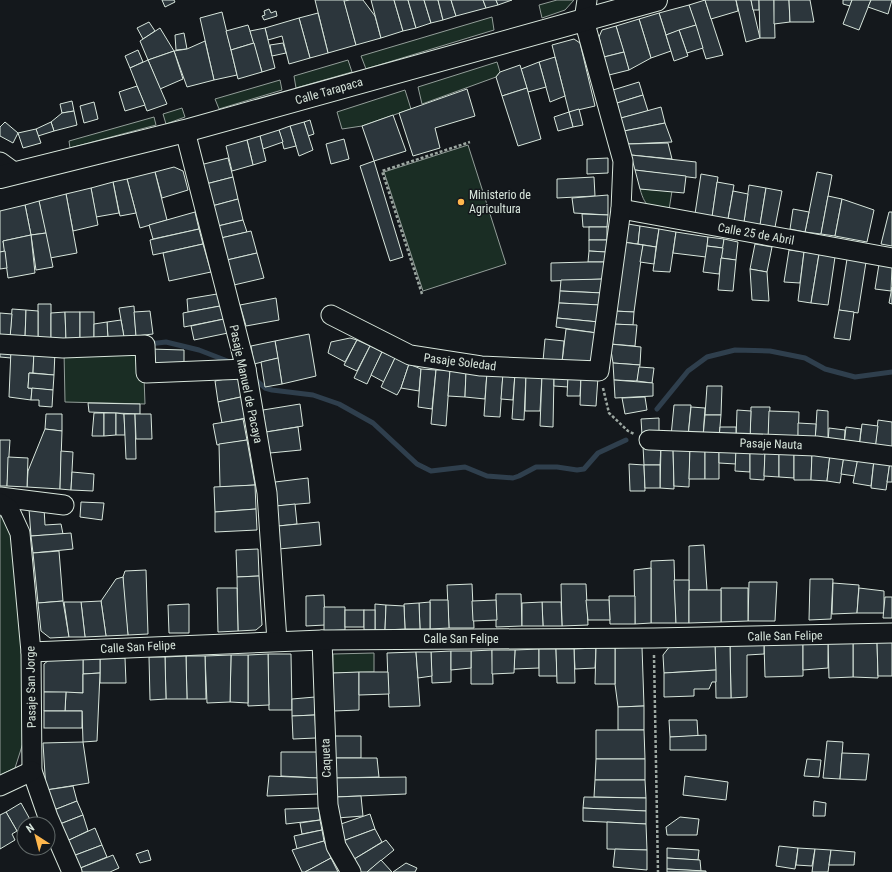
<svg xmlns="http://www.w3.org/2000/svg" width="892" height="872" font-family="'Roboto Condensed',sans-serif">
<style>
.green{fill:#1a2d24;stroke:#939e99}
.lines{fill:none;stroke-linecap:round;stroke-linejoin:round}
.stream{stroke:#2f3f4d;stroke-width:5}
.building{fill:#2c363c;stroke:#d8e6dc}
.minor-casing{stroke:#d8e6dc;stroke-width:21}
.major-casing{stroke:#d8e6dc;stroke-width:24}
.path{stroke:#9da8a2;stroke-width:2.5;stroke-dasharray:3 2;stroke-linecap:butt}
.minor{stroke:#14181c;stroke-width:19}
.major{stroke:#14181c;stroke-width:22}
.poi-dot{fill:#ffb74d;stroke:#14181c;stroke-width:1.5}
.labels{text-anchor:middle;stroke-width:3;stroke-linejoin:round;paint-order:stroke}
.street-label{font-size:12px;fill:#d8e6dc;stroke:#14181c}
.poi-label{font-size:12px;fill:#d8e6dc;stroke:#14181c;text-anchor:start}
</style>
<rect width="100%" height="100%" fill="#14181c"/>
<g class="green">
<path d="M557,0H574L565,10L542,18L539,5Z"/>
<path d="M492,17L494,30L366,69L361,56Z"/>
<path d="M348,60L352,72L296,88L294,76Z"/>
<path d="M497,62L500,72L496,77L422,104L418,87Z"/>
<path d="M280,80L282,90L219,109L215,99Z"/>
<path d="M405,90L411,109L362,126L342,129L337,112Z"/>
<path d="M182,108L185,117L166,124L163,114Z"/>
<path d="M154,117L156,125L70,148L69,141Z"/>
<path d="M468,145L506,264L423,291L384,172Z"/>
<path d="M640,189L672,191L669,210C650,206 646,210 640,189Z"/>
<path d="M143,350L145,404L65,402L64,351Z"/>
<path d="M0,516L10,525L22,652L23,743L15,768L0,775Z"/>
<path d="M374,653V672L333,673V654Z"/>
</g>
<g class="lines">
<g class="stream">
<path d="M149,344L166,342L199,350L230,362"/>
<path d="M254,378L265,388L272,390L313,395L339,404L373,423L417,464L431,471L465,467L487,476L513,478L519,476L536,467H557L577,470L584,469L598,453L626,440"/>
<path d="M657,409L688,371L707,357L735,350L770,351L805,358L825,369L855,377L892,372"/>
</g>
</g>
<g class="building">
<path d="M162,0H174L175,2L165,7Z"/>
<path d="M315,0H344L356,45L328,53Z"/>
<path d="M350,0H363L375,16L381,38L356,45L344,1Z"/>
<path d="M371,0H394L403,31L381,38Z"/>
<path d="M394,0H408L416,28L403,31Z"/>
<path d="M408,0H424L431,23L416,28Z"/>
<path d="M424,0H438L443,20L431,23Z"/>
<path d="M438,0H451L456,16L443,20Z"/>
<path d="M451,0H483L486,8L456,16Z"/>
<path d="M483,0H496L498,5L486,8Z"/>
<path d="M496,0H512L498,5Z"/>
<path d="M705,0L723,55L706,59L689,5Z"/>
<path d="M705,0H736L738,11L711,19Z"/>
<path d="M736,0H751L760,38L746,42Z"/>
<path d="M751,0H759V10H753Z"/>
<path d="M759,0H774L775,38H760Z"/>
<path d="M774,0H789L790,22L774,24Z"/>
<path d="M789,0H810L814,22H790Z"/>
<path d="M843,0H852L850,6L843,4Z"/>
<path d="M852,0H871L859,30L843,24Z"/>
<path d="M871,0H892L888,14L868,7Z"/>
<path d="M689,5L696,25L666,35L659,13Z"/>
<path d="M269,9L271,13L276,11L277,16L264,20L262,16L265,15L264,11Z"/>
<path d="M222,12L237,75L214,80L200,18Z"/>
<path d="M318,13L328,53L310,58L299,18Z"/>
<path d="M659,13L671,51L651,58L639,19Z"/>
<path d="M299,18L310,58L289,64L282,36L268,40L265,28Z"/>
<path d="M639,19L651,58L629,70L616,26Z"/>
<path d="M149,22L155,31L143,39L137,28Z"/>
<path d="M248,25L254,43L231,50L226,31Z"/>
<path d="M696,25L703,48L687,53L679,30Z"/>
<path d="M616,26L624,52L604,57L599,37L602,30Z"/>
<path d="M160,28L174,51L148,60L140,41Z"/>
<path d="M265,28L275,68L262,72L250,31Z"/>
<path d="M679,30L688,56L674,61L666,35Z"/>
<path d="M184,33L187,49L176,50L175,35Z"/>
<path d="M574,39L580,43L595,106L569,112L552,45Z"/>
<path d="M205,41L214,80L187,87L174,51L187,49Z"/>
<path d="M254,43L262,72L238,79L231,50Z"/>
<path d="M283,43L286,53L272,56L270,45Z"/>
<path d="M138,50L143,62L130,68L125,56Z"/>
<path d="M174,51L183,79L160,89L148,60Z"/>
<path d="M624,52L629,70L609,75L604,57Z"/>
<path d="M555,57L565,96L550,102L539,62Z"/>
<path d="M148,60L167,104L147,111L130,68Z"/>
<path d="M539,62L546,87L528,92L521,69Z"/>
<path d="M520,65L527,88L502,96L496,77L500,72Z"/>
<path d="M639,82L643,95L617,103L613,90Z"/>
<path d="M137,86L145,105L125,111L119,92Z"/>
<path d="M527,88L541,139L518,146L502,96Z"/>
<path d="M467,89L475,116L435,128L440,148L413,156L399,113Z"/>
<path d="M643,95L648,111L621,118L617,103Z"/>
<path d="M72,101L74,111L62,113L60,104Z"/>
<path d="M94,102L98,119L84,123L80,106Z"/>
<path d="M661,107L665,123L624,131L621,118Z"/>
<path d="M579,109L583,125L573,127L569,112Z"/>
<path d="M74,111L77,125L54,131L51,122L62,113Z"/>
<path d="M569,112L573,127L558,131L554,117Z"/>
<path d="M393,115L406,151L374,161L362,126Z"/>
<path d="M310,120L314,134L308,136L304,122Z"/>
<path d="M5,122L18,133L13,143L0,136V127Z"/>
<path d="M51,122L54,131L38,136L36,129Z"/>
<path d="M304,122L313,150L299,156L290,126Z"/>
<path d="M665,123L672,142L628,144L624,131Z"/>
<path d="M290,126L296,146L284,149L279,130Z"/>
<path d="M36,129L41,143L23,148L18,133Z"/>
<path d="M279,130L283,142L263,149L260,136Z"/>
<path d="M260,136L266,161L253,165L247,140Z"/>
<path d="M344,139L349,159L331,164L326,144Z"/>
<path d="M247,140L253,165L232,171L226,146Z"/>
<path d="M668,143L672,159L631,155L628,144Z"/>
<path d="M631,155L696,162V178L635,170Z"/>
<path d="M228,158L233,177L206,184L200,165Z"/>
<path d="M608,158V173L587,174V159Z"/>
<path d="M374,161L403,257L390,261L360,166Z"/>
<path d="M174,167L183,171L188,190L162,198L155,172Z"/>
<path d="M635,170L686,176L684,193L640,189Z"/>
<path d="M155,172L167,220L140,228L127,179Z"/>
<path d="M817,172L832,175L821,234L805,232Z"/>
<path d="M701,174L718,177L712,217L695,214Z"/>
<path d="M233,177L238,199L212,206L206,184Z"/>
<path d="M594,177L595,196L557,198V179Z"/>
<path d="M127,179L136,213L120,216L113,182Z"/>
<path d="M113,182L119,213L96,217L91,188Z"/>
<path d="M717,182L734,185L728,219L712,217Z"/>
<path d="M749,185L766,188L760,225L744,222Z"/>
<path d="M91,188L98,225L73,231L66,194Z"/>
<path d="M766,188L782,191L775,227L760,225Z"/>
<path d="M733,191L748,194L744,222L728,219Z"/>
<path d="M66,194L77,253L50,258L39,201Z"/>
<path d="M608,195V215L574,213L572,198Z"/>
<path d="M828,196L842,199L835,236L821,234Z"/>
<path d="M238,199L243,220L218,226L212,206Z"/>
<path d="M842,199L874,210L867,242L835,236Z"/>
<path d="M39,201L46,233L31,235L25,205Z"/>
<path d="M25,205L31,235L3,241L5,251L0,252V211Z"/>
<path d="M793,209L809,212L805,232L790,229Z"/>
<path d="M195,212L199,229L153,239L149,225Z"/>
<path d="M889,212H892V246L881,244Z"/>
<path d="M582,214L608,215L607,227H583Z"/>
<path d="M243,220L247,232L221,238L218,226Z"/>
<path d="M628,224L640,226L638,244L623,242Z"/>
<path d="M640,226L659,229L656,247L638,244Z"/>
<rect x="589" y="227" width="18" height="13"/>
<path d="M199,229L203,244L153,255L150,240Z"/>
<path d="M659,229L676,232L670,272L653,271Z"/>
<path d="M251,231L257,253L227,260L221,238Z"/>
<path d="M676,232L708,237L706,257L673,253Z"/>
<path d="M46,233L53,267L36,270L31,235Z"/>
<path d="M31,235L35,273L8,278L3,241Z"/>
<path d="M708,237L724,239L723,248L707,246Z"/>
<path d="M724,239L738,242L736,260L721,258Z"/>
<path d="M589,240H607L606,252L589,251Z"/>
<path d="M623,242L643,245L634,312L614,311Z"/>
<path d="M203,244L211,272L169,281L163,253Z"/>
<path d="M755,244L772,247L767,272L750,269Z"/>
<path d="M643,245L656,247L654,264L640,262Z"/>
<path d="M707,246L723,248L719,274L703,272Z"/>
<path d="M789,250L804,252L800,283L784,282Z"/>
<path d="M5,251L7,268L0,269V252Z"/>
<path d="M589,251L606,252L605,262H588Z"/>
<path d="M804,252L819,254L811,303L798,301Z"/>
<path d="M257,253L264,278L234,285L227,260Z"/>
<path d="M819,254L835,257L828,305L811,303Z"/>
<path d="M721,258L736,260L733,291L718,290Z"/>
<path d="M847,259L866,262L858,313L839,310Z"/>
<path d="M588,262H605V279L551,281V263Z"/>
<path d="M879,264L892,266L891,291L875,289Z"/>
<path d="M750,269L767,272L769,301L752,300Z"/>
<path d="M605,279L603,293L560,291L561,280Z"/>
<path d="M892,287V304L889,303Z"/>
<path d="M560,291L603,293L601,305L559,303Z"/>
<path d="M217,294L220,306L188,312L187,299Z"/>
<path d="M276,298L279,320L246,326L240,305Z"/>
<path d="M559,303L601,305L599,322L557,318Z"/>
<path d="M38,304H51V340L38,339Z"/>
<path d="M134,306L136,336L124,337L119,308Z"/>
<path d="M220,306L224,319L184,327L183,313Z"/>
<path d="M12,309L26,310L25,339L10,338Z"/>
<path d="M26,310L38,311V339H25Z"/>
<path d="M839,310L854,312L850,340L834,338Z"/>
<path d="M150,311L153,334L136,336L134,312Z"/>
<path d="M614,311L634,312L633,325L612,324Z"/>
<path d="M65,312L66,340H51V313Z"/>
<path d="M65,312H80V339L66,340Z"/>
<rect x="80" y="312" width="14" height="27"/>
<path d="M0,313L12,314L10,338L0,337Z"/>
<path d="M557,318L599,322L597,333L556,327Z"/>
<path d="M224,319L228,333L194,340L191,326Z"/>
<path d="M121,320L124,337L108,339L107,322Z"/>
<path d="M107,322L108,339H94V324Z"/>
<path d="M612,324L637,325L635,346L610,344Z"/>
<path d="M566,329L597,333L594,356L588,363L562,362Z"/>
<path d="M309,334L316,376L282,384L275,341Z"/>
<path d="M350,338L357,340L345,362L328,353L331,342Z"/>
<path d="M545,339L564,341L562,362L543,361Z"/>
<path d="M357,340L370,346L357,371L344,365Z"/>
<path d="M275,341L278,358L254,364L251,346Z"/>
<path d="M610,344L641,347L640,365L613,363Z"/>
<path d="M370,346L382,352L367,384L354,378Z"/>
<path d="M0,348L11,349V358L0,357Z"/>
<path d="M11,349L34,350L33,373H29L28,388H32L31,400L9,397Z"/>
<path d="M150,349L184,350V367H152Z"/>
<path d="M34,350L55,351L54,375L33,373Z"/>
<path d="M382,352L395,358L384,382L371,375Z"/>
<path d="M278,358L282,384L265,387L261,362Z"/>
<path d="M395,358L409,364L401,388L397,395L381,387Z"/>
<path d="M613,363L640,365L637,381L614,380Z"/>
<path d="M409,364L421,369L419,391L401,388Z"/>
<path d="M639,367L654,368L652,383L637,381Z"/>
<path d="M421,369L436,370L432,409L418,407Z"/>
<path d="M436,370H450L446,426L431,424Z"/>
<path d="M450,370L466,371L465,397L448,396Z"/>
<path d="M466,371L487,372L485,399L465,397Z"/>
<path d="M487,372L503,373L500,417L484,416Z"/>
<path d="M29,373L54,375L53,390L28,388Z"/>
<path d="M503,373H515L513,400L501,399Z"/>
<path d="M515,373L526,374L524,420L512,419Z"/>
<path d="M526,374L542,375L540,411H525Z"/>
<path d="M542,375H554L553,427L540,426Z"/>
<path d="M554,375L568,376V387L554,386Z"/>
<path d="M241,376L245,396L218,402L215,381Z"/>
<path d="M568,376H581L580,396H567Z"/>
<path d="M581,376L598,377L596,406L580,405Z"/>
<path d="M614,380L653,383V396L615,398Z"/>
<path d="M707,386H722L721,415H705Z"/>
<path d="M32,388L53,390L52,407L39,406V400H31Z"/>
<path d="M245,396L250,417L222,423L218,402Z"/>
<path d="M645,397L647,410L625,414L622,398Z"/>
<path d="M88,403L140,404V414L89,412Z"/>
<path d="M300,404L303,426L266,432L263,410Z"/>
<path d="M674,405H691L688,437L671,436Z"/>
<path d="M691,407L705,408L703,437H688Z"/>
<path d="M751,407H770L768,440L750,439Z"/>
<path d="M737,410L751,411L750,439H736Z"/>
<path d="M817,410L828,411V443L815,442Z"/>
<path d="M769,411L799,412L798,441L768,440Z"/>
<path d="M94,413H104V436H92Z"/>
<path d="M104,413H116V435L104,436Z"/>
<path d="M116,413L124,414L125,435H116Z"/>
<path d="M46,414H62V431L45,429Z"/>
<path d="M124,414H135L136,459H126Z"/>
<path d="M135,414H151L152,439H136Z"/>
<path d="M705,415H721L719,438L703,437Z"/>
<path d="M659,418V436L642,435L641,419Z"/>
<path d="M243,419L247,440L217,445L213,424Z"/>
<path d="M878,420L892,422V451L875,449Z"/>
<path d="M798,423L816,424L815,442L798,441Z"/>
<path d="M862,424L878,426L875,449L859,447Z"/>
<path d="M298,427L301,450L270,453L266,432Z"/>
<path d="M720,427H736V439L719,438Z"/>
<path d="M846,427L861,429L859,447L844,445Z"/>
<path d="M829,428L845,430L844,445L828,443Z"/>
<path d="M45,429L62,431L60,489L27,487L28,471Z"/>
<path d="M0,440H10L7,486H0Z"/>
<path d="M247,440L255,485L220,487L219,444Z"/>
<path d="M643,446H661L660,465H644Z"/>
<path d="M661,446L673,447L674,489L660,488Z"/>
<path d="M673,447H690L689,487L674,486Z"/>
<path d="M690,447L705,448V479H689Z"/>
<path d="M705,448L719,449V479H705Z"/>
<path d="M719,449H736V464L719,463Z"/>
<path d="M736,449L750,450V472L735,471Z"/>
<path d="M750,450L765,451L764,480L750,479Z"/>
<path d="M61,451L73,452L71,490L60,489Z"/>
<path d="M765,451H779V477L764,476Z"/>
<path d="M779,451L794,452V478L779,477Z"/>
<path d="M794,452H812L811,480H794Z"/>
<path d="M812,452L830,454L827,481L811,480Z"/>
<path d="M830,454L844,456L840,483L827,481Z"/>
<path d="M844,456L858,458L855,476L841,474Z"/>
<path d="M8,457L28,458L27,487L7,486Z"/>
<path d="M858,458L874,460L871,486L853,483Z"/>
<path d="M874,460L890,462L886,490L871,488Z"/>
<path d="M890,462H892V482H887Z"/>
<path d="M629,464L644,465L645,491H630Z"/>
<path d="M644,465H660V488H645Z"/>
<path d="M72,472L94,474L93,491L71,490Z"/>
<path d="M308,478L310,503L276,506L275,482Z"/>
<path d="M255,485L256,509L215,512L214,487Z"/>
<path d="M81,502L104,503L102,520L80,517Z"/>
<path d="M295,504L297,524L278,526L276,506Z"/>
<path d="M44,508L45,525L61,524L63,534L31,536L29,509Z"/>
<path d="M256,509L257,530L215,532V512Z"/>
<path d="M319,522L321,545L279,549L278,526Z"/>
<path d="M71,533L73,549L33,553L31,536Z"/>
<path d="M704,545L707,590H689V546Z"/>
<path d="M258,549L259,576L237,577L236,550Z"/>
<path d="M59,551L63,601L38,603L33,553Z"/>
<path d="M674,560L676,623H651V561Z"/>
<path d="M651,568V623L635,624L634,570Z"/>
<path d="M146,570L148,634L128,635L124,601L123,577L125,571Z"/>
<path d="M259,576L262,625L256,630L238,631L237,577Z"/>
<path d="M123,577L128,635L106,636L101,601L116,579Z"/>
<path d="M810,579H833L831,619L809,620Z"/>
<path d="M674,580H689V623H676Z"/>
<path d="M749,582H777L775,621H748Z"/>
<path d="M833,583L859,585L857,613L832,614Z"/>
<path d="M472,584L474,628H449L447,585Z"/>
<path d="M561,584H586L588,625L562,626Z"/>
<path d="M217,588H237L238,631L218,632Z"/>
<path d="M721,588H748V621L721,622Z"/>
<path d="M859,588L884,591V613H857Z"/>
<path d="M689,590H721V622L689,623Z"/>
<path d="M496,594H521L522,626L496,627Z"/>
<path d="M324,595L325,625L306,626V596Z"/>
<path d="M609,596H635V624H610Z"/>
<path d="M885,597H892V618H883Z"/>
<path d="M430,600H448L449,628L430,629Z"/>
<path d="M496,600L497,620L473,621L472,601Z"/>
<path d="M586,600H609L610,620H588Z"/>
<path d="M63,601L69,637L50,638L41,631L38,603Z"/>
<path d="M101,601L106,636L85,637L81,602Z"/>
<path d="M64,602H81L85,637H69Z"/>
<path d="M430,602V629H420L419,603Z"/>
<path d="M542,602H561L562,626H543Z"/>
<path d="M542,602L543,626H522V603Z"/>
<path d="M419,603L420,629H405L404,604Z"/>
<path d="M189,604V633H169L168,605Z"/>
<path d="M375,604L386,605L385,630H375Z"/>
<path d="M386,605L404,606L405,629L385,630Z"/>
<path d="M324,607H345V630L324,631Z"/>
<rect x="345" y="610" width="19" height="17"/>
<rect x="364" y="610" width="11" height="20"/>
<path d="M877,641L878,678L853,677V642Z"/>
<path d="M877,641H892V676H878Z"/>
<path d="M853,642V677L829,678L828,643Z"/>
<path d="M803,643V676L765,677L764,644Z"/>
<path d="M803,643H828V668L803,670Z"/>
<path d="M764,644V654L747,655V697L731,698L730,645Z"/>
<path d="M715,645H730L731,698H716Z"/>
<path d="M715,645L716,670L664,673L663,655L670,646Z"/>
<path d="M642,647L644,706L618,707L615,684V648Z"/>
<path d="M596,648L595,668L575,669L574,649Z"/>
<path d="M596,648H615V684H595Z"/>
<path d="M539,649V668L514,669L515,650Z"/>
<path d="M539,649H556L557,676H539Z"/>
<path d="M556,649H574L575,683H557Z"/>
<path d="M492,650L493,684H471V651Z"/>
<path d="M492,650H515L514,673L492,674Z"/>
<path d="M451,651V682L432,683L431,652Z"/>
<path d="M451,651H471V668L451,670Z"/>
<path d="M416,652L420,706L389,707L387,653Z"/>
<path d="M416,652H431L432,676L418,678Z"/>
<path d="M268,654H291L292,710H269Z"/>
<path d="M268,654L269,705L248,706V655Z"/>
<path d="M231,655H248V703L230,702Z"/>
<path d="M231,655L230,702L207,703L205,656Z"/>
<path d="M186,656H205L206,699H187Z"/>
<path d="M186,656L187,699H166L165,657Z"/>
<path d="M149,657H165L166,699L150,700Z"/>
<path d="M125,658L126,683H100V659Z"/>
<path d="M83,659H100V673L83,674Z"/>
<path d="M83,659V693L44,692V664L49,660Z"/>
<path d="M716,670V682H712L709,689H694V696L664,697V673Z"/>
<path d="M359,672V710L334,711L333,673Z"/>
<path d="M359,672H388L389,694L359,695Z"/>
<path d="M100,673L97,741L83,742L82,711H65L66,692L83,693V674Z"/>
<path d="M44,692H66L65,711H44Z"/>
<path d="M315,697V715L292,716V699Z"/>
<path d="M644,706V730H618V707Z"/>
<rect x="44" y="711" width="38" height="17"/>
<path d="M315,715L316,738L293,739L292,716Z"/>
<path d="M669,720H697L698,736L670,737Z"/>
<path d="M596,730H644L645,759H596Z"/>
<path d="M706,735V750H670V737Z"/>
<path d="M334,736H361V758H335Z"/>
<path d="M827,741L843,742L840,779L823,778Z"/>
<path d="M83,742L89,783L46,790L43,743Z"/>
<path d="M281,752H317L318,778L281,776Z"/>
<path d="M842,753L869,754L866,780L840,779Z"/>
<path d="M335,758H377L379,777L335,778Z"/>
<path d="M596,759H645V780H595Z"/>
<path d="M807,759L821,760L819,777L804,776Z"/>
<path d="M269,776L318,778V794L267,796Z"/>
<path d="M685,776L728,782L726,800L683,795Z"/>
<path d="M406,777V794L335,797V778Z"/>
<path d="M595,780H645L646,798L594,797Z"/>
<path d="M73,786L77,801L54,810L46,790Z"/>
<path d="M361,796L363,816L337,818L335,797Z"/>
<path d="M584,797L646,798V811L583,808Z"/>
<path d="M77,801L83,815L60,824L54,810Z"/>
<path d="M814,801L826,803L825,816H813Z"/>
<path d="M21,803L32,823L24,824V827L17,831L6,812Z"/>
<path d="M319,808L320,820L286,824L285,809Z"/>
<path d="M583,808L646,811V824L583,821Z"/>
<path d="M6,812L17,831L12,834L15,840L0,849V815Z"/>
<path d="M370,814L375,829L343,841L338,825Z"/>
<path d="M83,815L88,831L67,841L60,824Z"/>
<path d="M680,817L699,819L697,835H667L666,827Z"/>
<path d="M320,820L322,830L302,834L300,823Z"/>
<path d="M607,822L646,824L647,850L607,849Z"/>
<path d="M95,828L102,845L73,856L67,841Z"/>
<path d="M375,829L382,842L351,861L343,841Z"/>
<path d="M322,830L324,841L297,849L294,836Z"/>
<path d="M386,840L394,850L367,872H359L351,861Z"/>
<path d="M324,841L331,858L305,872H302L292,850Z"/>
<path d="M102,845L107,857L78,869L73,856Z"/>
<path d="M779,846L798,848L795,869L776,866Z"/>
<path d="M667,848L699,850L698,860L667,858Z"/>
<path d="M798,848L815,849L812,866L796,865Z"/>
<path d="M615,849L647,850V870L613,867Z"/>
<path d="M815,849L831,850L828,872H812Z"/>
<path d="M148,850L151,860L140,863L136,854Z"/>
<path d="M831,850L855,852L854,865H829Z"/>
<path d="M113,855L119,868L110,872H79L78,869Z"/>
<path d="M331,858L338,872H305Z"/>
<path d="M667,858L700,860L701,871L667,869Z"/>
<path d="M381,860L392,872H367Z"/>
<path d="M406,863L417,868L415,872H393Z"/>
<path d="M667,869L706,871V872H667Z"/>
</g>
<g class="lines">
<defs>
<g id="minor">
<path d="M185,131L246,369L267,493L277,641"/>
<path d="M0,162L15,173"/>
<path d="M621,209L892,258"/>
<path d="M331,315L410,355L481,366L599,371L621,209L623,161L584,20L587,0"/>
<path d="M0,344L63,348L145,345L146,373L246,369"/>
<path d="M649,440L816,446L892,456"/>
<path d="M0,497L64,505"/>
<path d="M0,503L9,509L20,533L31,652L32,771L48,817L72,872"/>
<path d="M322,640L328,805L336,846L351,872"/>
<path d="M31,652L322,640L654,638L892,633"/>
<path d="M0,786L32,771"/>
</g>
<path id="major" d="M0,177L185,131L656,0"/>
</defs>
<use href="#minor" class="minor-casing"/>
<use href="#major" class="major-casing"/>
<g class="path">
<path d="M422,294L382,171L470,142"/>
<path d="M603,388L609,413L628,431L634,434"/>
<path d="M654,655L658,872"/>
</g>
<use href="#minor" class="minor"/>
<use href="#major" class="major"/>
</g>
<circle class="poi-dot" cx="461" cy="202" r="4"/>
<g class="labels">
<g class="street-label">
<text transform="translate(329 91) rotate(-16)" y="4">Calle Tarapaca</text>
<text transform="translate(756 234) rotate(10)" y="4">Calle 25 de Abril</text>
<text transform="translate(460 362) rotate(7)" y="4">Pasaje Soledad</text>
<text transform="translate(246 384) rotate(78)" y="4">Pasaje Manuel de Pacaya</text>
<text transform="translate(771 444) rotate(2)" y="4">Pasaje Nauta</text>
<text transform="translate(785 636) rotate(-1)" y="4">Calle San Felipe</text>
<text x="461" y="643">Calle San Felipe</text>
<text transform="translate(138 647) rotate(-3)" y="4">Calle San Felipe</text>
<text transform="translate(31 687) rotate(-91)" y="4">Pasaje San Jorge</text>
<text transform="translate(326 758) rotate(-92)" y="4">Caqueta</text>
</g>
<g class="poi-label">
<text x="469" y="199">Ministerio de<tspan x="469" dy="14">Agricultura</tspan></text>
</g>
</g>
<g transform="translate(36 836) rotate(324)"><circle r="19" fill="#14181c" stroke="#626a69"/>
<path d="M0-3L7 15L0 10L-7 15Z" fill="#ffb74d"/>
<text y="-6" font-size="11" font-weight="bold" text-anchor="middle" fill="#d8e6dc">N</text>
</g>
</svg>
